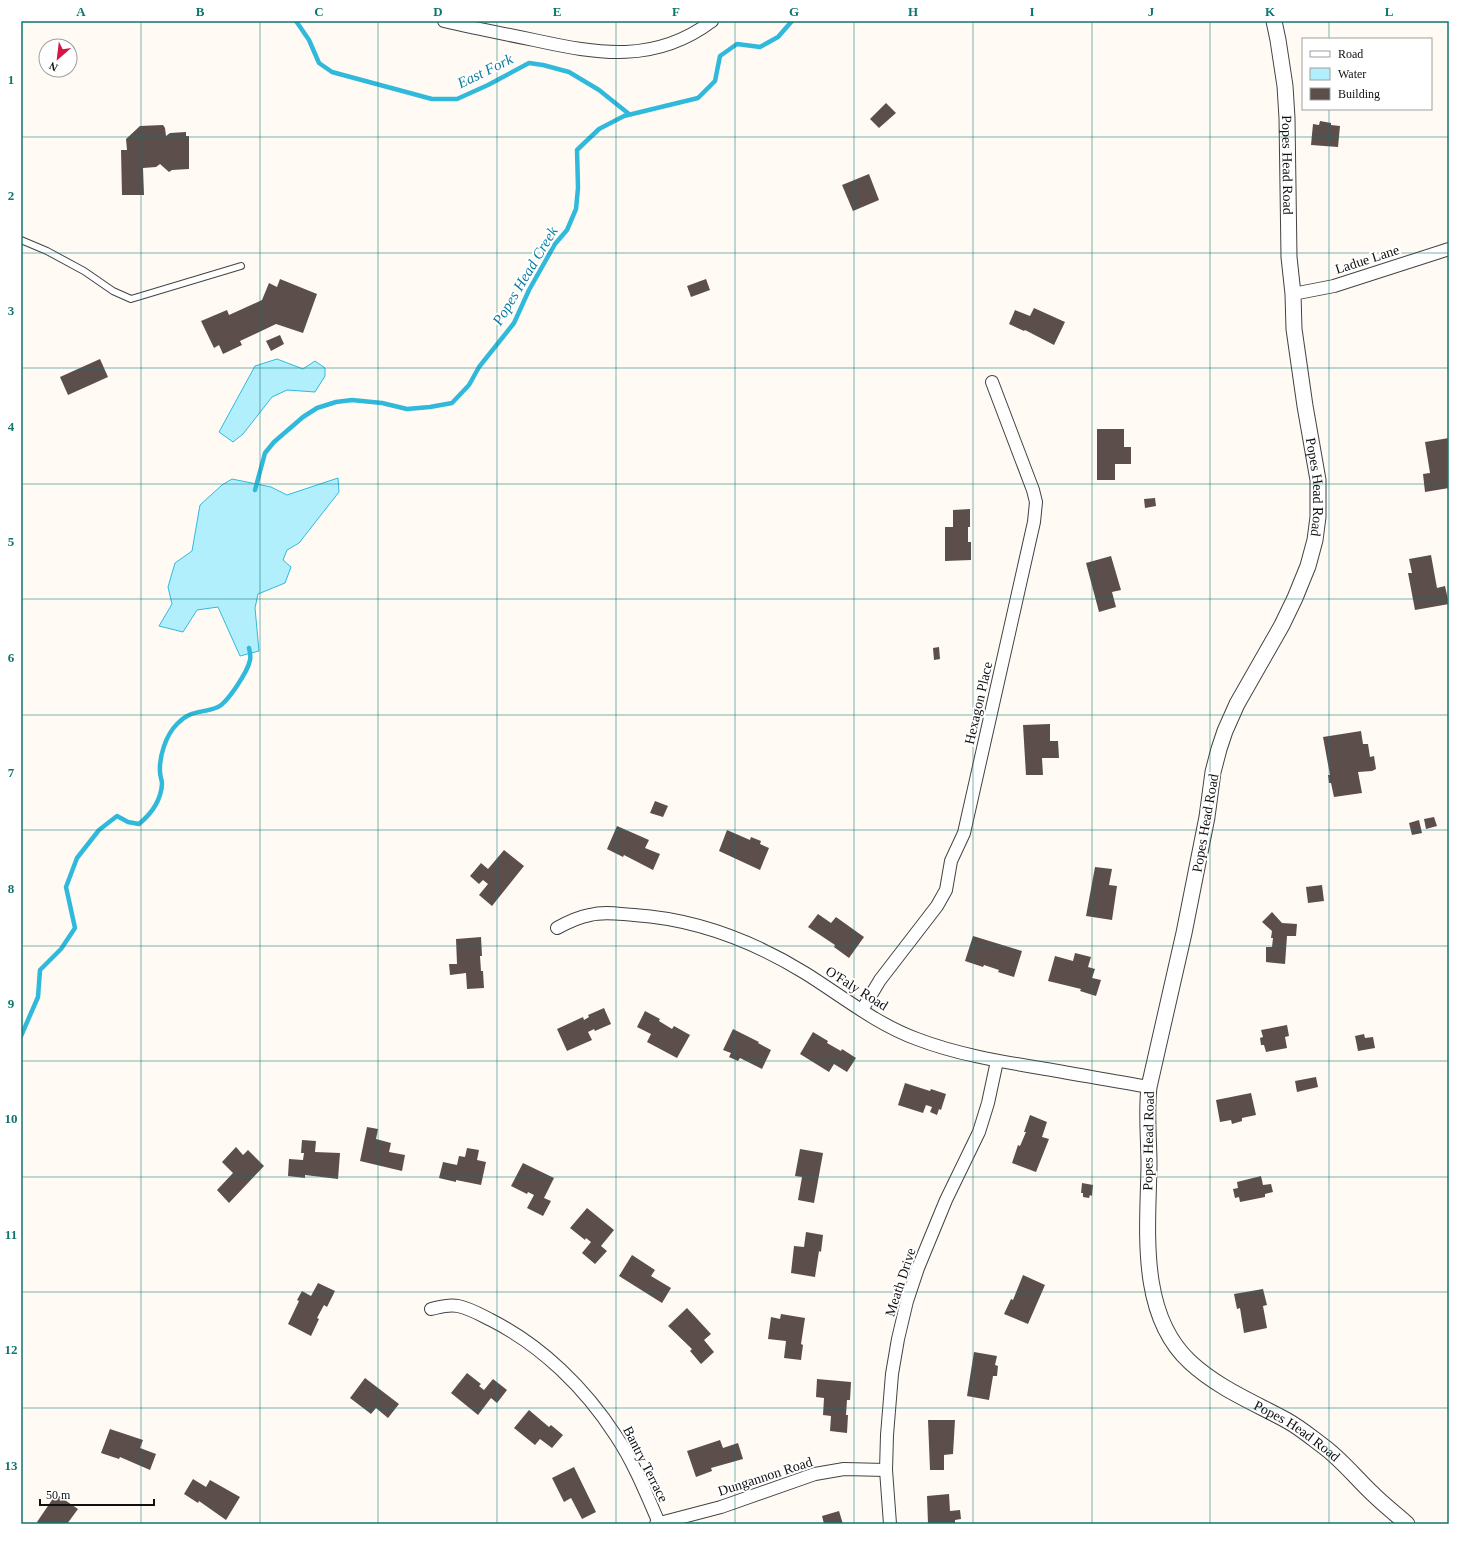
<svg xmlns="http://www.w3.org/2000/svg" width="1470" height="1545" font-family="Georgia,serif">
<style>
.water{fill:#b2effd;stroke:#31b9dc}
.lines{fill:none;stroke-linecap:round;stroke-linejoin:round}
.stream{stroke:#31b9dc;stroke-width:4.5}
.building{fill:#5b4e4b}
.service-casing{stroke:#434343;stroke-width:8}
.minor-casing{stroke:#434343;stroke-width:14}
.tertiary-casing{stroke:#434343;stroke-width:17}
.service{stroke:#fff;stroke-width:6}
.minor{stroke:#fff;stroke-width:12}
.tertiary{stroke:#fff;stroke-width:15}
.grid{fill:none;stroke:#0f766e;stroke-width:1;stroke-opacity:0.55}
.labels{text-anchor:middle;stroke-width:4;stroke-linejoin:round;paint-order:stroke}
.street-label{font-size:14px;fill:#101010;stroke:#fff}
.water-label{font-size:15px;font-style:italic;fill:#0b7da2;stroke:#fff}
.neatline{fill:none;stroke:#0f766e;stroke-width:1.5}
.grid-label{font-size:13px;text-anchor:middle;font-weight:bold;fill:#0f766e}
</style>
<rect width="100%" height="100%" fill="#fffbf4"/>
<g class="water">
<path d="M277,359L303,369L315,361L325,368V376L315,392L287,390L272,397L243,434L233,442L219,432L255,366Z"/>
<path d="M338,478L339,492L299,543L287,550L283,560L291,567L285,583L258,594L255,608L259,651L240,656L218,607L197,610L183,632L159,626L172,604L168,587L175,563L192,551L200,505L222,485L232,479L271,487L287,495Z"/>
</g>
<g class="lines">
<g class="stream">
<path d="M296,21L309,40L319,63L332,72L432,99H457L488,85L529,63L543,65L569,72L599,90L629,114"/>
<path d="M255,490L265,453L274,442L303,417L317,408L336,402L352,400L382,403L407,409L430,407L452,403L469,385L479,367L514,323L529,290L555,244L567,230L576,209L578,188L577,150L599,129L624,116L698,98L715,81L720,56L737,44L760,47L778,37L792,21"/>
<path d="M21,1036L38,997L40,970L61,949L75,928L66,887L77,858L99,830L117,816L128,822L139,824C151,814 161,800 162,784C162,780 160,776 160,772C159,756 166,735 177,724C191,709 202,714 218,707C228,702 248,671 250,660C251,656 250,652 249,648"/>
</g>
</g>
<g class="building">
<path d="M886,103L896,113L879,128L870,119Z"/>
<path d="M1320,121L1331,123V125L1340,126L1338,147L1311,145L1313,124L1319,125Z"/>
<path d="M163,125L165,128L166,136L170,133L186,132V136H189V169L172,170L169,172L160,164L156,167L143,168L144,195H122L121,150H127L126,139L140,126Z"/>
<path d="M869,174L879,200L853,211L842,185Z"/>
<path d="M280,279L317,294L303,333L276,324L240,341L242,345L223,354L219,345L214,348L201,321L227,310L229,315L262,300L269,283L277,287Z"/>
<path d="M706,279L710,290L691,297L687,286Z"/>
<path d="M1034,308L1065,322L1054,345L1025,330L1024,331L1009,324L1015,310L1030,316Z"/>
<path d="M280,335L284,344L271,351L266,341Z"/>
<path d="M100,359L108,377L68,395L60,377Z"/>
<path d="M1097,429H1124V447H1131V464H1115V480H1097Z"/>
<path d="M1449,438V488L1425,492L1423,474L1430,473L1425,442Z"/>
<path d="M1155,498L1156,506L1145,508L1144,499Z"/>
<path d="M970,509V527H968V542H971V560L945,561V527H953V510Z"/>
<path d="M1431,555L1437,588L1445,586L1449,604L1415,610L1408,573H1412L1409,559Z"/>
<path d="M1111,556L1121,590L1112,592L1116,607L1099,612L1086,563Z"/>
<path d="M939,647L940,659L934,660L933,648Z"/>
<path d="M1050,724V741H1058L1059,758H1042L1043,775H1026L1023,725Z"/>
<path d="M1361,731L1363,744H1368L1370,757L1374,756L1376,769L1372,771L1358,772L1362,793L1334,797L1331,783H1329L1328,775H1330L1323,737Z"/>
<path d="M655,801L668,806L663,817L650,813Z"/>
<path d="M1434,817L1437,826L1426,829L1424,819Z"/>
<path d="M1419,820L1422,833L1412,835L1409,823Z"/>
<path d="M617,826L649,840L645,848L660,854L653,870L624,855L623,857L607,849Z"/>
<path d="M727,830L750,840L751,837L761,841L760,844L769,848L760,870L719,851Z"/>
<path d="M504,850L524,866L492,906L479,895L488,884L483,880L479,884L470,876L481,863L488,869Z"/>
<path d="M1095,867L1112,869L1109,885L1117,886L1112,920L1086,916Z"/>
<path d="M1322,885L1324,901L1308,903L1306,887Z"/>
<path d="M1272,912L1282,923L1297,924L1296,936H1287L1285,964L1266,962V947H1272L1273,938H1271L1272,931L1262,922Z"/>
<path d="M818,914L831,923L836,917L864,937L849,958L834,947L835,945L808,927Z"/>
<path d="M973,936L1022,951L1014,977L998,972L999,970L984,965L983,967L965,961Z"/>
<path d="M481,937L482,956H480L481,971H483L484,988L467,989L466,973L450,975L449,964H457L456,939Z"/>
<path d="M1075,953L1091,957L1088,967L1095,969L1092,978L1101,980L1096,996L1080,991L1081,989L1048,981L1055,956L1073,961Z"/>
<path d="M604,1008L611,1024L595,1031L594,1029L588,1032L592,1040L567,1051L557,1029L583,1017L584,1020L589,1017L588,1015Z"/>
<path d="M645,1011L660,1019L659,1021L672,1029L674,1026L690,1035L677,1058L647,1042L651,1034L637,1027Z"/>
<path d="M1287,1025L1289,1036L1285,1037L1287,1048L1266,1052L1264,1045H1261L1260,1038L1263,1037L1261,1030Z"/>
<path d="M733,1029L759,1042L758,1043L771,1050L762,1069L740,1058L738,1061L729,1057L731,1053L723,1050Z"/>
<path d="M813,1032L828,1041L827,1043L841,1051L842,1049L856,1058L847,1072L834,1064L829,1072L800,1054Z"/>
<path d="M1364,1034L1365,1038L1373,1037L1375,1048L1358,1051L1355,1036Z"/>
<path d="M1316,1077L1318,1087L1297,1092L1295,1081Z"/>
<path d="M905,1083L930,1091L931,1089L946,1094L941,1110L939,1109L937,1115L930,1112L932,1107L926,1105L923,1113L898,1105Z"/>
<path d="M1251,1093L1256,1115L1242,1118V1121L1232,1124L1231,1120L1220,1122L1216,1100Z"/>
<path d="M1030,1115L1047,1122L1042,1137L1049,1139L1036,1172L1012,1163L1018,1145L1020,1146L1026,1132H1024Z"/>
<path d="M367,1127L378,1129L376,1139L391,1143L389,1152L405,1155L402,1171L360,1161Z"/>
<path d="M302,1140L316,1141L315,1152L340,1153L338,1179L305,1175V1178L288,1176L289,1159L303,1160L304,1153H301Z"/>
<path d="M236,1147L243,1155L248,1150L264,1166L229,1203L217,1190L233,1173L222,1162Z"/>
<path d="M467,1148L479,1150L477,1160L486,1162L481,1185L456,1180V1182L439,1178L443,1162L457,1165L459,1156L465,1157Z"/>
<path d="M800,1149L823,1153L814,1203L798,1200L802,1177L795,1176Z"/>
<path d="M523,1163L554,1178L544,1198L551,1201L543,1216L527,1208L534,1195L528,1192L527,1194L511,1186Z"/>
<path d="M1261,1176L1263,1185L1271,1184L1273,1192L1265,1194V1197L1240,1202L1239,1197L1235,1198L1233,1189L1238,1188L1237,1182Z"/>
<path d="M1082,1183L1093,1185L1092,1196L1090,1195L1089,1198L1083,1197V1193H1081Z"/>
<path d="M587,1208L614,1230L601,1246L607,1251L595,1264L582,1253L591,1242L586,1238L585,1240L570,1228Z"/>
<path d="M806,1232L823,1235L821,1252L819,1251L815,1277L791,1273L794,1246L804,1247Z"/>
<path d="M632,1255L655,1270L651,1276L671,1288L662,1303L619,1276Z"/>
<path d="M1023,1275L1045,1285L1028,1324L1004,1314L1011,1299L1013,1300Z"/>
<path d="M318,1283L335,1291L327,1307L324,1305L317,1318L319,1319L311,1336L288,1324L299,1301L297,1300L302,1291L311,1296Z"/>
<path d="M1263,1289L1267,1305L1263,1306L1267,1328L1244,1333L1240,1308L1237,1309L1234,1294Z"/>
<path d="M687,1308L711,1334L704,1340L714,1352L701,1364L690,1351L692,1349L668,1326Z"/>
<path d="M781,1314L805,1318L801,1344L803,1345L801,1360L784,1358L786,1341L768,1339L771,1317L780,1319Z"/>
<path d="M974,1352L997,1356L995,1365L998,1366L997,1376H993L989,1400L967,1396Z"/>
<path d="M467,1373L481,1384L479,1386L484,1390L493,1379L507,1390L497,1403L491,1398L478,1415L451,1393Z"/>
<path d="M365,1378L399,1404L388,1418L376,1408L371,1414L350,1398Z"/>
<path d="M817,1379L851,1382L850,1400H847L846,1415H848L847,1433L830,1431L831,1416L823,1415L824,1398L816,1397Z"/>
<path d="M529,1410L549,1427L551,1425L563,1435L552,1448L540,1439L535,1445L514,1428Z"/>
<path d="M928,1420H955L953,1454L944,1455V1470H930Z"/>
<path d="M110,1429L143,1440L140,1448L156,1454L150,1470L120,1457L119,1459L101,1453Z"/>
<path d="M720,1440L723,1448L738,1443L743,1459L711,1468L712,1471L696,1477L687,1451Z"/>
<path d="M574,1467L596,1512L582,1519L571,1498L564,1502L552,1478Z"/>
<path d="M193,1479L206,1487L210,1480L240,1497L226,1520L199,1501L198,1503L184,1494Z"/>
<path d="M56,1494L78,1509L67,1524H39L37,1522Z"/>
<path d="M949,1494L950,1511L960,1510L961,1519L955,1520V1524H928L927,1496Z"/>
<path d="M839,1511L843,1524H824L822,1516Z"/>
</g>
<g class="lines">
<defs>
<path id="service" d="M21,240L47,251L84,271L113,291L131,299L241,266"/>
<g id="minor">
<path d="M444,21C474,28 504,34 534,40C598,54 655,64 712,21"/>
<path d="M1293,294L1334,286L1449,249"/>
<path d="M557,928C568,922 578,917 590,915C604,911 619,914 634,915C696,919 753,941 805,973C842,996 876,1024 917,1039C956,1054 998,1061 1040,1068C1076,1074 1112,1081 1149,1087"/>
<path d="M862,1010L880,980L937,906L946,890L951,861L964,833L1034,522L1036,502L1033,490L992,382"/>
<path d="M431,1309C440,1307 448,1304 458,1306C469,1308 481,1315 491,1320C542,1346 585,1388 616,1436C634,1463 646,1493 659,1523"/>
<path d="M656,1524L721,1507L815,1474L844,1469L886,1470"/>
<path d="M890,1524L886,1470L887,1435L892,1374L898,1339L907,1301L918,1268L946,1200L979,1132L988,1103L997,1061"/>
</g>
<g id="tertiary">
<path id="s1" d="M1274,21L1278,40L1285,86L1287,118L1289,257L1293,294L1294,329L1305,406L1318,480V517L1315,540L1308,566L1295,598L1282,625L1237,704L1225,731L1219,749L1213,772L1207,817L1184,933L1149,1087C1146,1113 1149,1139 1149,1165C1148,1230 1138,1314 1190,1362C1218,1388 1253,1402 1286,1420C1299,1427 1311,1437 1323,1446C1342,1460 1356,1478 1373,1494C1384,1505 1396,1514 1407,1524"/>
</g>
</defs>
<use href="#service" class="service-casing"/>
<use href="#minor" class="minor-casing"/>
<use href="#tertiary" class="tertiary-casing"/>
<use href="#service" class="service"/>
<use href="#minor" class="minor"/>
<use href="#tertiary" class="tertiary"/>
</g>
<path class="grid" d="M141,21V1524M260,21V1524M378,21V1524M497,21V1524M616,21V1524M735,21V1524M854,21V1524M973,21V1524M1092,21V1524M1210,21V1524M1329,21V39M1329,109V1524M21,137H1449M21,253H1449M21,368H1449M21,484H1449M21,599H1449M21,715H1449M21,830H1449M21,946H1449M21,1061H1449M21,1177H1449M21,1292H1449M21,1408H1449"/>
<g class="labels">
<g class="street-label">
<text dy="5" stroke="none"><textPath href="#s1" startOffset="145">Popes Head Road</textPath></text>
<text transform="translate(1367 259) rotate(-18)" y="5">Ladue Lane</text>
<text dy="5" stroke="none"><textPath href="#s1" startOffset="469">Popes Head Road</textPath></text>
<text transform="translate(978 703) rotate(-77)" y="5">Hexagon Place</text>
<text transform="translate(1205 823) rotate(-80)" y="5">Popes Head Road</text>
<text transform="translate(857 988) rotate(32)" y="5">O'Faly Road</text>
<text transform="translate(1148 1141) rotate(-89)" y="5">Popes Head Road</text>
<text transform="translate(900 1282) rotate(-72)" y="5">Meath Drive</text>
<text dy="5" stroke="none"><textPath href="#s1" startOffset="1512">Popes Head Road</textPath></text>
<text transform="translate(646 1464) rotate(63)" y="5">Bantry Terrace</text>
<text transform="translate(765 1476) rotate(-18)" y="5">Dungannon Road</text>
</g>
<g class="water-label">
<text transform="translate(485 71) rotate(-26)" y="5">East Fork</text>
<text transform="translate(525 276) rotate(-59)" y="5">Popes Head Creek</text>
</g>
</g>
<rect width="1470" height="1545" fill="none" stroke="#ffffff" stroke-width="44"/>
<rect x="1302" y="38" width="130" height="72" fill="#ffffff" stroke="#9f9f9f"/>
<rect x="1310" y="51" width="20" height="6" fill="#ffffff" stroke="#9f9f9f"/>
<text x="1338" y="58" font-size="12" fill="#101010">Road</text>
<rect x="1310" y="68" width="20" height="12" fill="#b2effd" stroke="#9f9f9f"/>
<text x="1338" y="78" font-size="12" fill="#101010">Water</text>
<rect x="1310" y="88" width="20" height="12" fill="#5b4e4b" stroke="#9f9f9f"/>
<text x="1338" y="98" font-size="12" fill="#101010">Building</text>
<g transform="translate(58 58) rotate(208)"><circle r="19" fill="#ffffff" stroke="#9f9f9f"/>
<path d="M0-3L7 15L0 10L-7 15Z" fill="#d21744"/>
<text y="-6" font-size="11" font-weight="bold" text-anchor="middle" fill="#101010">N</text>
</g>
<path d="M40 1499v6h114v-6" fill="none" stroke="#101010" stroke-width="2"/>
<text x="46" y="1499" font-size="12" fill="#101010" stroke="#ffffff" stroke-width="3" paint-order="stroke">50 m</text>
<rect x="22" y="22" width="1426" height="1501" class="neatline"/>
<g class="grid-label">
<text x="81" y="16">A</text>
<text x="200" y="16">B</text>
<text x="319" y="16">C</text>
<text x="438" y="16">D</text>
<text x="557" y="16">E</text>
<text x="676" y="16">F</text>
<text x="794" y="16">G</text>
<text x="913" y="16">H</text>
<text x="1032" y="16">I</text>
<text x="1151" y="16">J</text>
<text x="1270" y="16">K</text>
<text x="1389" y="16">L</text>
<text x="11" y="84">1</text>
<text x="11" y="200">2</text>
<text x="11" y="315">3</text>
<text x="11" y="431">4</text>
<text x="11" y="546">5</text>
<text x="11" y="662">6</text>
<text x="11" y="777">7</text>
<text x="11" y="893">8</text>
<text x="11" y="1008">9</text>
<text x="11" y="1123">10</text>
<text x="11" y="1239">11</text>
<text x="11" y="1354">12</text>
<text x="11" y="1470">13</text>
</g>
</svg>
